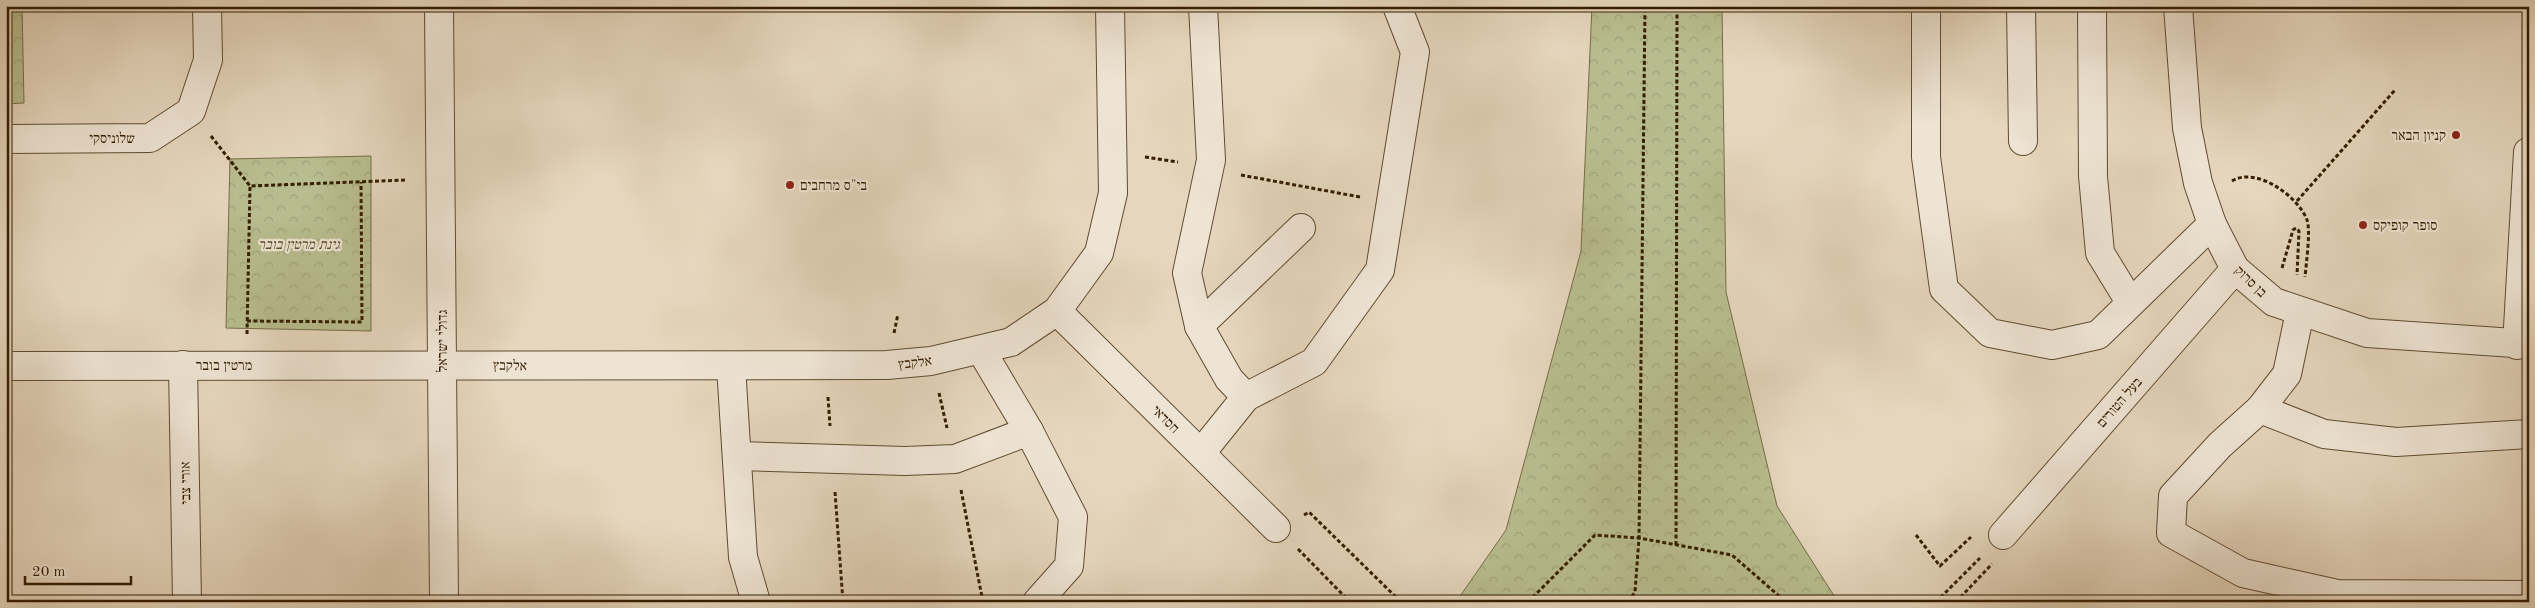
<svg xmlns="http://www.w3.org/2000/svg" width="2535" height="608" font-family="'Old Standard TT','Frank Ruhl Libre',serif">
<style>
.forest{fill:url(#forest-crowns);stroke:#766d48}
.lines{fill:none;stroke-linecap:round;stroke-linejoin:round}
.minor-casing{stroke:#604b2f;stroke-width:30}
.path{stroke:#341d00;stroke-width:3;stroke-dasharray:4 2.5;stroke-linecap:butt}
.minor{stroke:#eee4d4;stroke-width:28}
.poi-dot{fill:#8f2418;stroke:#eee4d4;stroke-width:2}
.labels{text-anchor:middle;stroke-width:4.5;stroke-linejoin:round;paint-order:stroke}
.poi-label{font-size:14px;fill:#341d00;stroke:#eee4d4;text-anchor:start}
.street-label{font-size:14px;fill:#341d00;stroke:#eee4d4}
.park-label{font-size:14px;font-style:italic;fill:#5c4d2b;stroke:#eee4d4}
</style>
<defs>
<pattern id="forest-crowns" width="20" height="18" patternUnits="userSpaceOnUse" patternTransform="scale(1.25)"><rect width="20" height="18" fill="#b8bd8f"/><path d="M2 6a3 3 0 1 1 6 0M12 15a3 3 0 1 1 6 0" fill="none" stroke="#9fa27a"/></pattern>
</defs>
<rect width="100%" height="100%" fill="#e5d6bd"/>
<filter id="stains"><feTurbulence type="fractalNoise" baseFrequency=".004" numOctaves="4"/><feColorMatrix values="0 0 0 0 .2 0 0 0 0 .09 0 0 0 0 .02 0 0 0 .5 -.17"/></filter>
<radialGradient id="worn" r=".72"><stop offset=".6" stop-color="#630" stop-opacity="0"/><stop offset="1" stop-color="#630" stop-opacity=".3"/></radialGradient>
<g class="forest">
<path d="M6,6H22L24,103L6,104Z"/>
<path d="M1592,6H1722L1726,292L1777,506L1838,602H1456L1506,530L1581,251Z"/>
<path d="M371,156V331L226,328L230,159Z"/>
</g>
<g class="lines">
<defs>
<g id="minor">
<path d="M439,6L444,602"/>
<path d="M1203,6L1211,160L1187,273L1199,326L1229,379L1246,397"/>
<path d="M1926,6V157L1944,289L1990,333L2052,345L2098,335L2212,224"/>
<path d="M2021,6L2023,141"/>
<path d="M2092,6L2093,176L2100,253L2130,302"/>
<path d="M2178,6L2187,128L2198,183L2212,224L2235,269L2274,302L2367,333L2529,344"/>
<path d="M6,139L150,138L191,111L208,60L207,6"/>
<path d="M1057,311L1276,528"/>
<path d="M2300,312L2287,374L2260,409L2220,445L2173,496L2171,533L2243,573L2337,594L2529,595"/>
<path d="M1199,326L1301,228"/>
<path d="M2517,345L2528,152"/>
<path d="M981,350L1029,431L1073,517L1069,566L1037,602"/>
<path d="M183,365L187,602"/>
<path d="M6,366L887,365L931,361L1011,342L1057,311L1099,253L1113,193L1110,6"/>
<path d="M731,366L743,557L756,602"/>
<path d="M2260,409L2324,434L2396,442L2529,434"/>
<path d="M1201,453L1246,397L1314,362L1380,270L1415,52L1397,6"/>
<path d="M738,456L905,461L955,459L1029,431"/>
<path d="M2003,535L2235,269"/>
</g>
</defs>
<use href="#minor" class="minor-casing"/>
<g class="path">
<path d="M211,136L250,186L407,180"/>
<path d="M1145,157L1178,162"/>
<path d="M1241,175L1360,197"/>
<path d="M2232,181C2256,166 2298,196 2307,220C2311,231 2306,264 2305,277"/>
<path d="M2297,201L2395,90"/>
<path d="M2282,268L2293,230L2296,228L2299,231L2297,275"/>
<path d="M247,321L362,322L361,182"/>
<path d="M894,333L898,314"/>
<path d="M247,334L250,186"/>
<path d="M939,393L947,428"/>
<path d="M828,397L830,426"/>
<path d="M961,490L983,602"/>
<path d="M835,492L843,602"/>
<path d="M1304,515L1309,512L1401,602"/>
<path d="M1916,535L1940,566L1971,537"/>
<path d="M1676,545L1677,6"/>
<path d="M1298,549L1350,602"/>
<path d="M1468,602L1480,598L1484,602"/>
<path d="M1528,602L1595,535L1639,538L1732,555L1786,602"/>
<path d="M1628,602L1635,592L1639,538L1645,6"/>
<path d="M1936,602L1980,558"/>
<path d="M1956,602L1992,564"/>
</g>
<use href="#minor" class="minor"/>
</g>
<g class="poi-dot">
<circle cx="2456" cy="135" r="5"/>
<circle cx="790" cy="185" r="5"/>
<circle cx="2363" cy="225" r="5"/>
</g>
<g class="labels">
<g class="poi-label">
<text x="2446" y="140" text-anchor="end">קניון הבאר</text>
<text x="800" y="190">בי"ס מרחבים</text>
<text x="2373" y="230">סופר קופיקס</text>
</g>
<g class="street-label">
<text x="112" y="143">שלוניסקי</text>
<text transform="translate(2251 281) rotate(44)" y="5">בן סרוק</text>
<text transform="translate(442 341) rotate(-90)" y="5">גדולי ישראל</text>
<text transform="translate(915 362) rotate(-7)" y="5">אלקבץ</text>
<text x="224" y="370">מרטין בובר</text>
<text transform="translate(510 365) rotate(1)" y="5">אלקבץ</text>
<text transform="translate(2119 402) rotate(-49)" y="5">בעל הטורים</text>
<text transform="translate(1166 419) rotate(45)" y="5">חסדאי</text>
<text transform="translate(185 483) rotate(-91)" y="5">אורי צבי</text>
</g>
<g class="park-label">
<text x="299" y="249">גינת מרטין בובר</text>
</g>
</g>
<rect width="2535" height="608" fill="none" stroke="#e5d6bd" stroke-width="25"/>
<rect x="8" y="8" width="2520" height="593" fill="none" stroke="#341d00" stroke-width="2.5"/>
<rect x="12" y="12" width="2510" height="583" fill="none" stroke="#341d00"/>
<path d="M25 576v8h106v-8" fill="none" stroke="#341d00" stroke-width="2.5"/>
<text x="32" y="576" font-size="15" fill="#341d00" stroke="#eee4d4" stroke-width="4" paint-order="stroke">20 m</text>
<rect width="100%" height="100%" filter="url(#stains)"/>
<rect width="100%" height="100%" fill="url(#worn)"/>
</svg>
